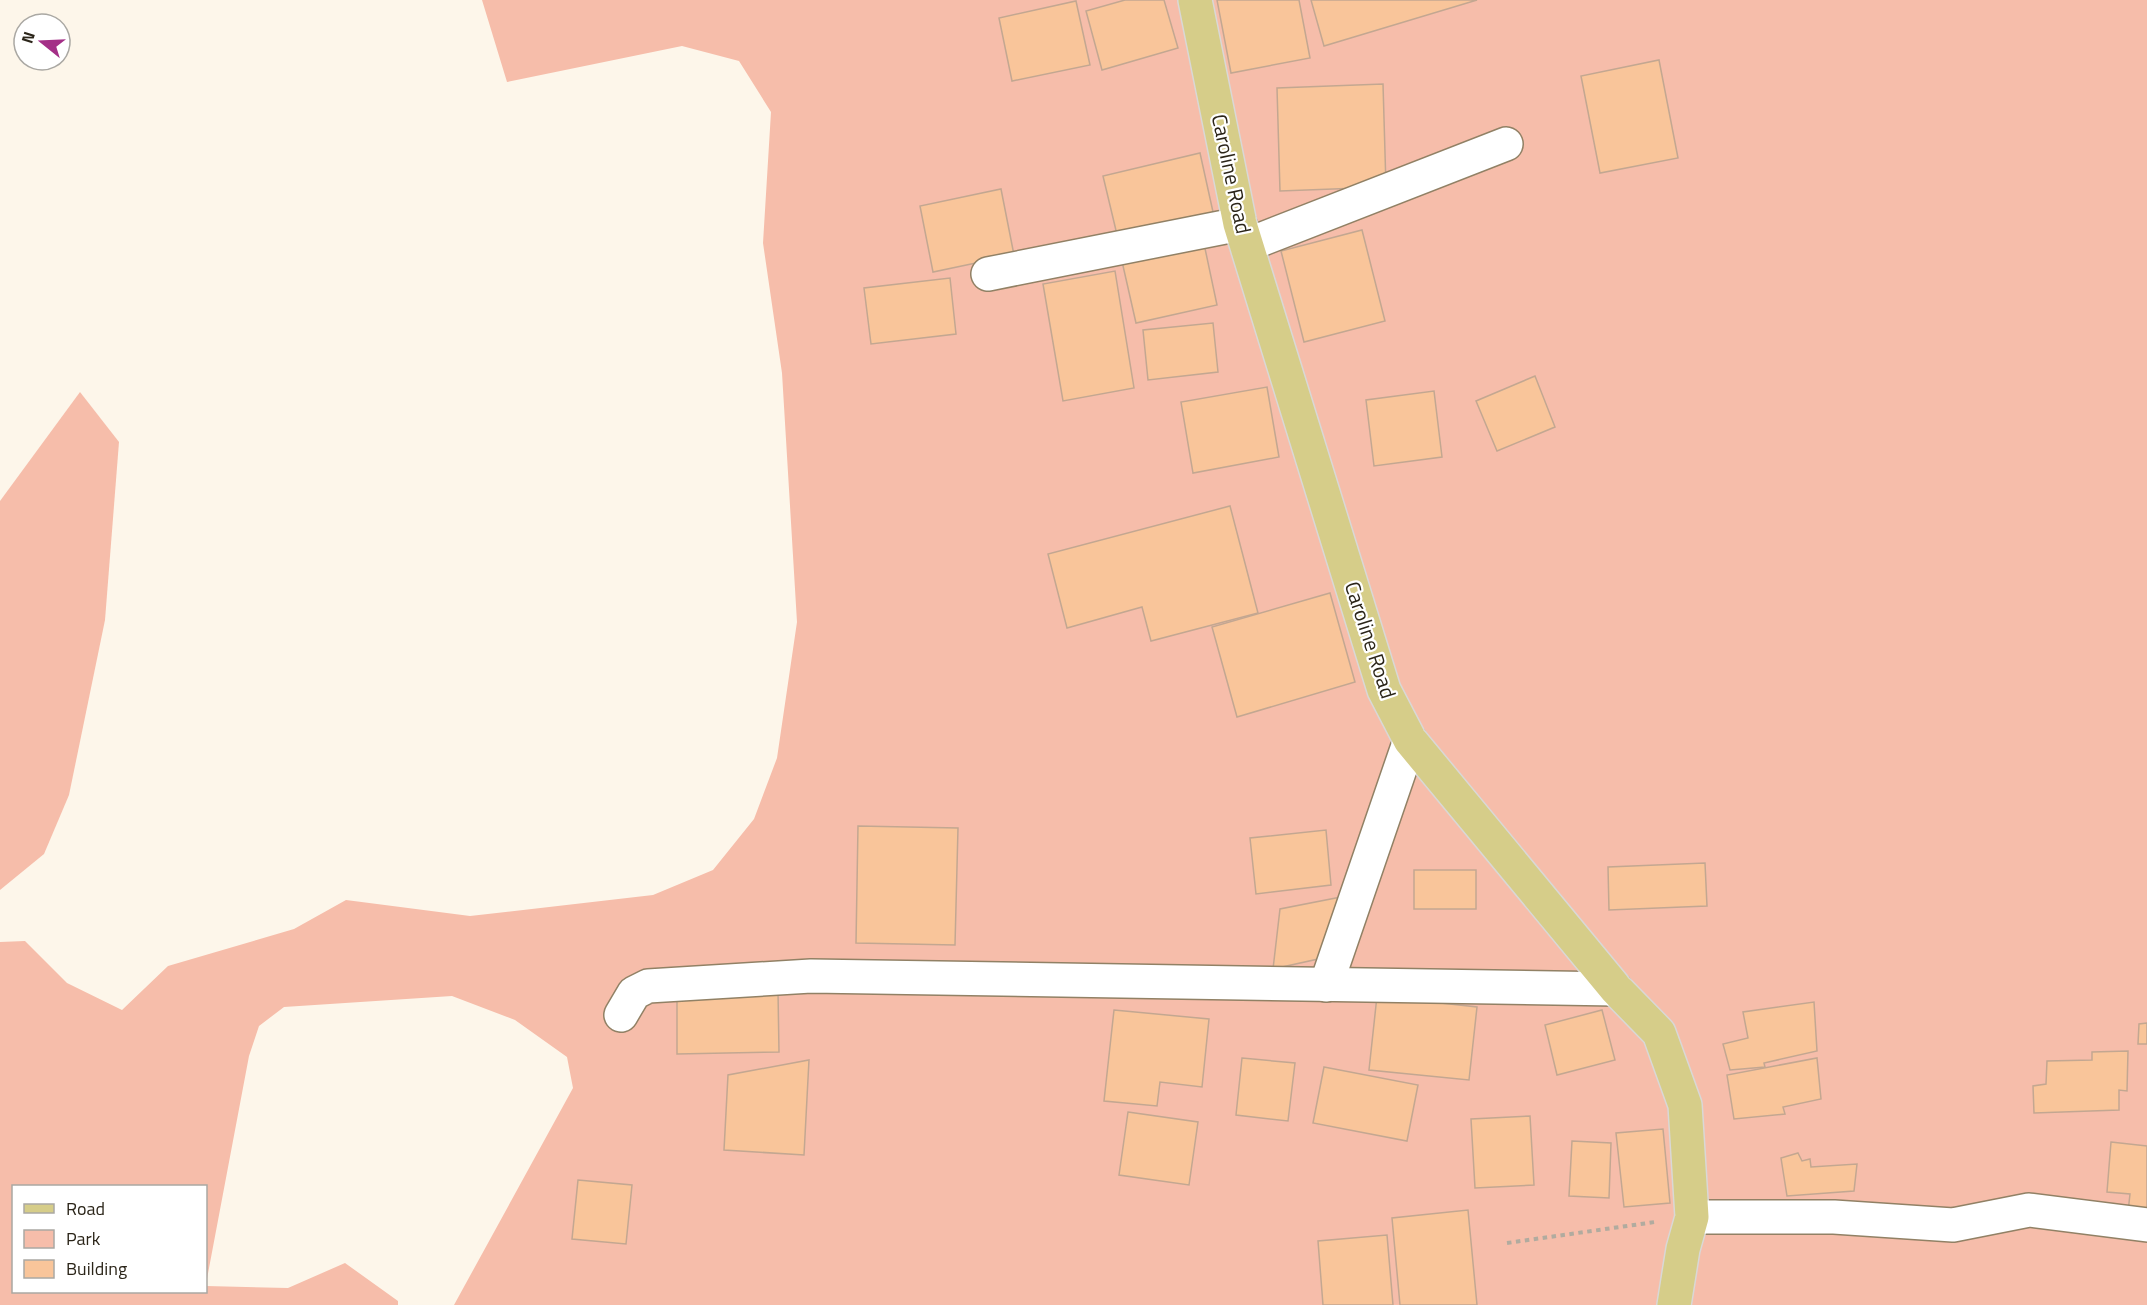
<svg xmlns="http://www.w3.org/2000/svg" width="2147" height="1305" font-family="'Titillium Web',sans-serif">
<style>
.green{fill:#f6bdaa}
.building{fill:#f9c59a;stroke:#c3a791;stroke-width:1.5}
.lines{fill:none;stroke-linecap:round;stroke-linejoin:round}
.minor-casing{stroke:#918165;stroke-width:36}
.major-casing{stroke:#d9d8d6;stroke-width:36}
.path{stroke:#b1ab9f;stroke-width:4;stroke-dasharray:4.5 4.5;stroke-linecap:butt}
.minor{stroke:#fff;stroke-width:33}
.major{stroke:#d6cd89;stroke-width:33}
.labels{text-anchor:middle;stroke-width:4.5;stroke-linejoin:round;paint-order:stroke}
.street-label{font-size:21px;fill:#2b2519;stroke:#fff}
</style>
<rect width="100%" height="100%" fill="#fdf6ea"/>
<g class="green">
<path d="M482,0H2147V1305H454L573,1088L567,1057L515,1020L452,996L284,1007L259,1026L249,1056L206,1284V1186H14V1292H206V1286L288,1288L345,1263L398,1301V1305H0V942L25,941L67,983L122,1010L168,966L294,929L346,900L470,916L653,895L713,870L754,819L777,758L797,622L782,373L763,243L771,112L739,61L682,46L507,82Z"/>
<path d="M80,392L119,442L105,620L69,795L44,854L0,890V501Z"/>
</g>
<g class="building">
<path d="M1125,0H1164L1178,48L1102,70L1086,11Z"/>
<path d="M1217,0H1299L1310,58L1231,73Z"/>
<path d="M1311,0H1477L1324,46Z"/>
<path d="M1076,1L1090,65L1012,81L999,18Z"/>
<path d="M1659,60L1678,158L1600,173L1581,76Z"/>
<path d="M1383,84L1386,187L1280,191L1277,88Z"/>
<path d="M1200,153L1215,221L1119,243L1103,176Z"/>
<path d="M1001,189L1014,255L933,272L920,206Z"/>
<path d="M1362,230L1385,321L1304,342L1281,251Z"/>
<path d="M1203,239L1217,305L1136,323L1121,257Z"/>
<path d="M1115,271L1134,388L1063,401L1043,284Z"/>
<path d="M950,278L956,334L871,344L864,288Z"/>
<path d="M1213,323L1218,372L1148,380L1143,330Z"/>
<path d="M1535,376L1555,427L1497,451L1476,401Z"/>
<path d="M1267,387L1279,457L1193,473L1181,402Z"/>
<path d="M1434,391L1442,457L1374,466L1366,400Z"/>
<path d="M1230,506L1258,613L1151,641L1142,607L1067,628L1048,554Z"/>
<path d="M1330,593L1355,682L1237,717L1212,627Z"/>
<path d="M858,826L958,828L955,945L856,943Z"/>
<path d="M1326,830L1331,885L1256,894L1250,838Z"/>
<path d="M1705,863L1707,906L1609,910L1608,867Z"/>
<rect x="1414" y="870" width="62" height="39"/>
<path d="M1341,897L1327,957L1273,969L1280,909Z"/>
<path d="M778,991L779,1052L677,1054V994Z"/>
<path d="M1377,996L1477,1007L1469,1080L1369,1070Z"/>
<path d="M1814,1002L1817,1051L1764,1063L1765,1067L1730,1070L1723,1044L1748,1038L1743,1012Z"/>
<path d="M1114,1010L1209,1019L1202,1087L1160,1082L1157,1106L1104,1101Z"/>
<path d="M1602,1010L1615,1060L1557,1075L1545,1025Z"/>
<path d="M2147,1023V1044H2138L2139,1024Z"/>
<path d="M2128,1051L2127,1091L2119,1090V1110L2034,1113L2033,1086L2046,1084L2047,1061L2092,1060V1052Z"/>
<path d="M1242,1058L1295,1063L1288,1121L1236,1115Z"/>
<path d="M1817,1058L1821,1099L1783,1107L1785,1114L1734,1119L1727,1075Z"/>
<path d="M809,1060L804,1155L724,1150L728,1075Z"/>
<path d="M1324,1067L1418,1085L1407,1141L1313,1123Z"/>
<path d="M1128,1112L1198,1122L1189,1185L1119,1175Z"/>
<path d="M1530,1116L1534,1185L1475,1188L1471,1119Z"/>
<path d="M1663,1129L1670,1203L1624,1207L1616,1133Z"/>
<path d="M1572,1141L1611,1143L1609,1198L1569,1196Z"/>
<path d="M2111,1142L2147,1146V1215L2128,1212L2130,1194L2107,1192Z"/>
<path d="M1798,1153L1802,1161L1810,1159L1811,1167L1857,1164L1854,1191L1787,1196L1781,1158Z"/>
<path d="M578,1180L632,1185L626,1244L572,1239Z"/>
<path d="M1468,1210L1477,1305H1400L1392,1218Z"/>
<path d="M1387,1235L1393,1305H1323L1318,1241Z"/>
</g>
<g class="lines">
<defs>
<g id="minor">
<path d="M1247,245L1506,144"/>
<path d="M988,274L1240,224"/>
<path d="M1326,985L1410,740"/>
<path d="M621,1015L634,993L648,986L811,976L1616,989"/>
<path d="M1692,1217H1834L1953,1225L2029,1210L2147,1225"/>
</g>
<path id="major" d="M1195,0L1240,224L1384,690L1410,740L1616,989L1659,1033L1685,1105L1692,1217L1683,1249L1674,1305"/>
</defs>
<use href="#minor" class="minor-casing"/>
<use href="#major" class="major-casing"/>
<path class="path" d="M1507,1243L1655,1222"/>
<use href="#minor" class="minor"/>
<use href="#major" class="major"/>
</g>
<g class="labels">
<g class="street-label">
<text transform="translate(1231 174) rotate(78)" y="7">Caroline Road</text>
<text transform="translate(1370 640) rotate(72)" y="7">Caroline Road</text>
</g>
</g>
<rect x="12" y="1185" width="195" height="108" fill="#ffffff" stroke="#aaa8a3" stroke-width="1.5"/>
<rect x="24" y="1204" width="30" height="9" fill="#d6cd89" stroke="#aaa8a3" stroke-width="1.5"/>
<text x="66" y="1215" font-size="18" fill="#2b2519">Road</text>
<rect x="24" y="1230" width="30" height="18" fill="#f6bdaa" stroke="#aaa8a3" stroke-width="1.5"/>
<text x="66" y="1245" font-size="18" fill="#2b2519">Park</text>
<rect x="24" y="1260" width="30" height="18" fill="#f9c59a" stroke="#aaa8a3" stroke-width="1.5"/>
<text x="66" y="1275" font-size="18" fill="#2b2519">Building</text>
<g transform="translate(42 42) rotate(288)"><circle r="28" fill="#ffffff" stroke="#aaa8a3" stroke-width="1.5"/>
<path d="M0-4.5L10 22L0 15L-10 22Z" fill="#a42f87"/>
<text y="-9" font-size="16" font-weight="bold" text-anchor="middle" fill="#2b2519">N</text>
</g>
</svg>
